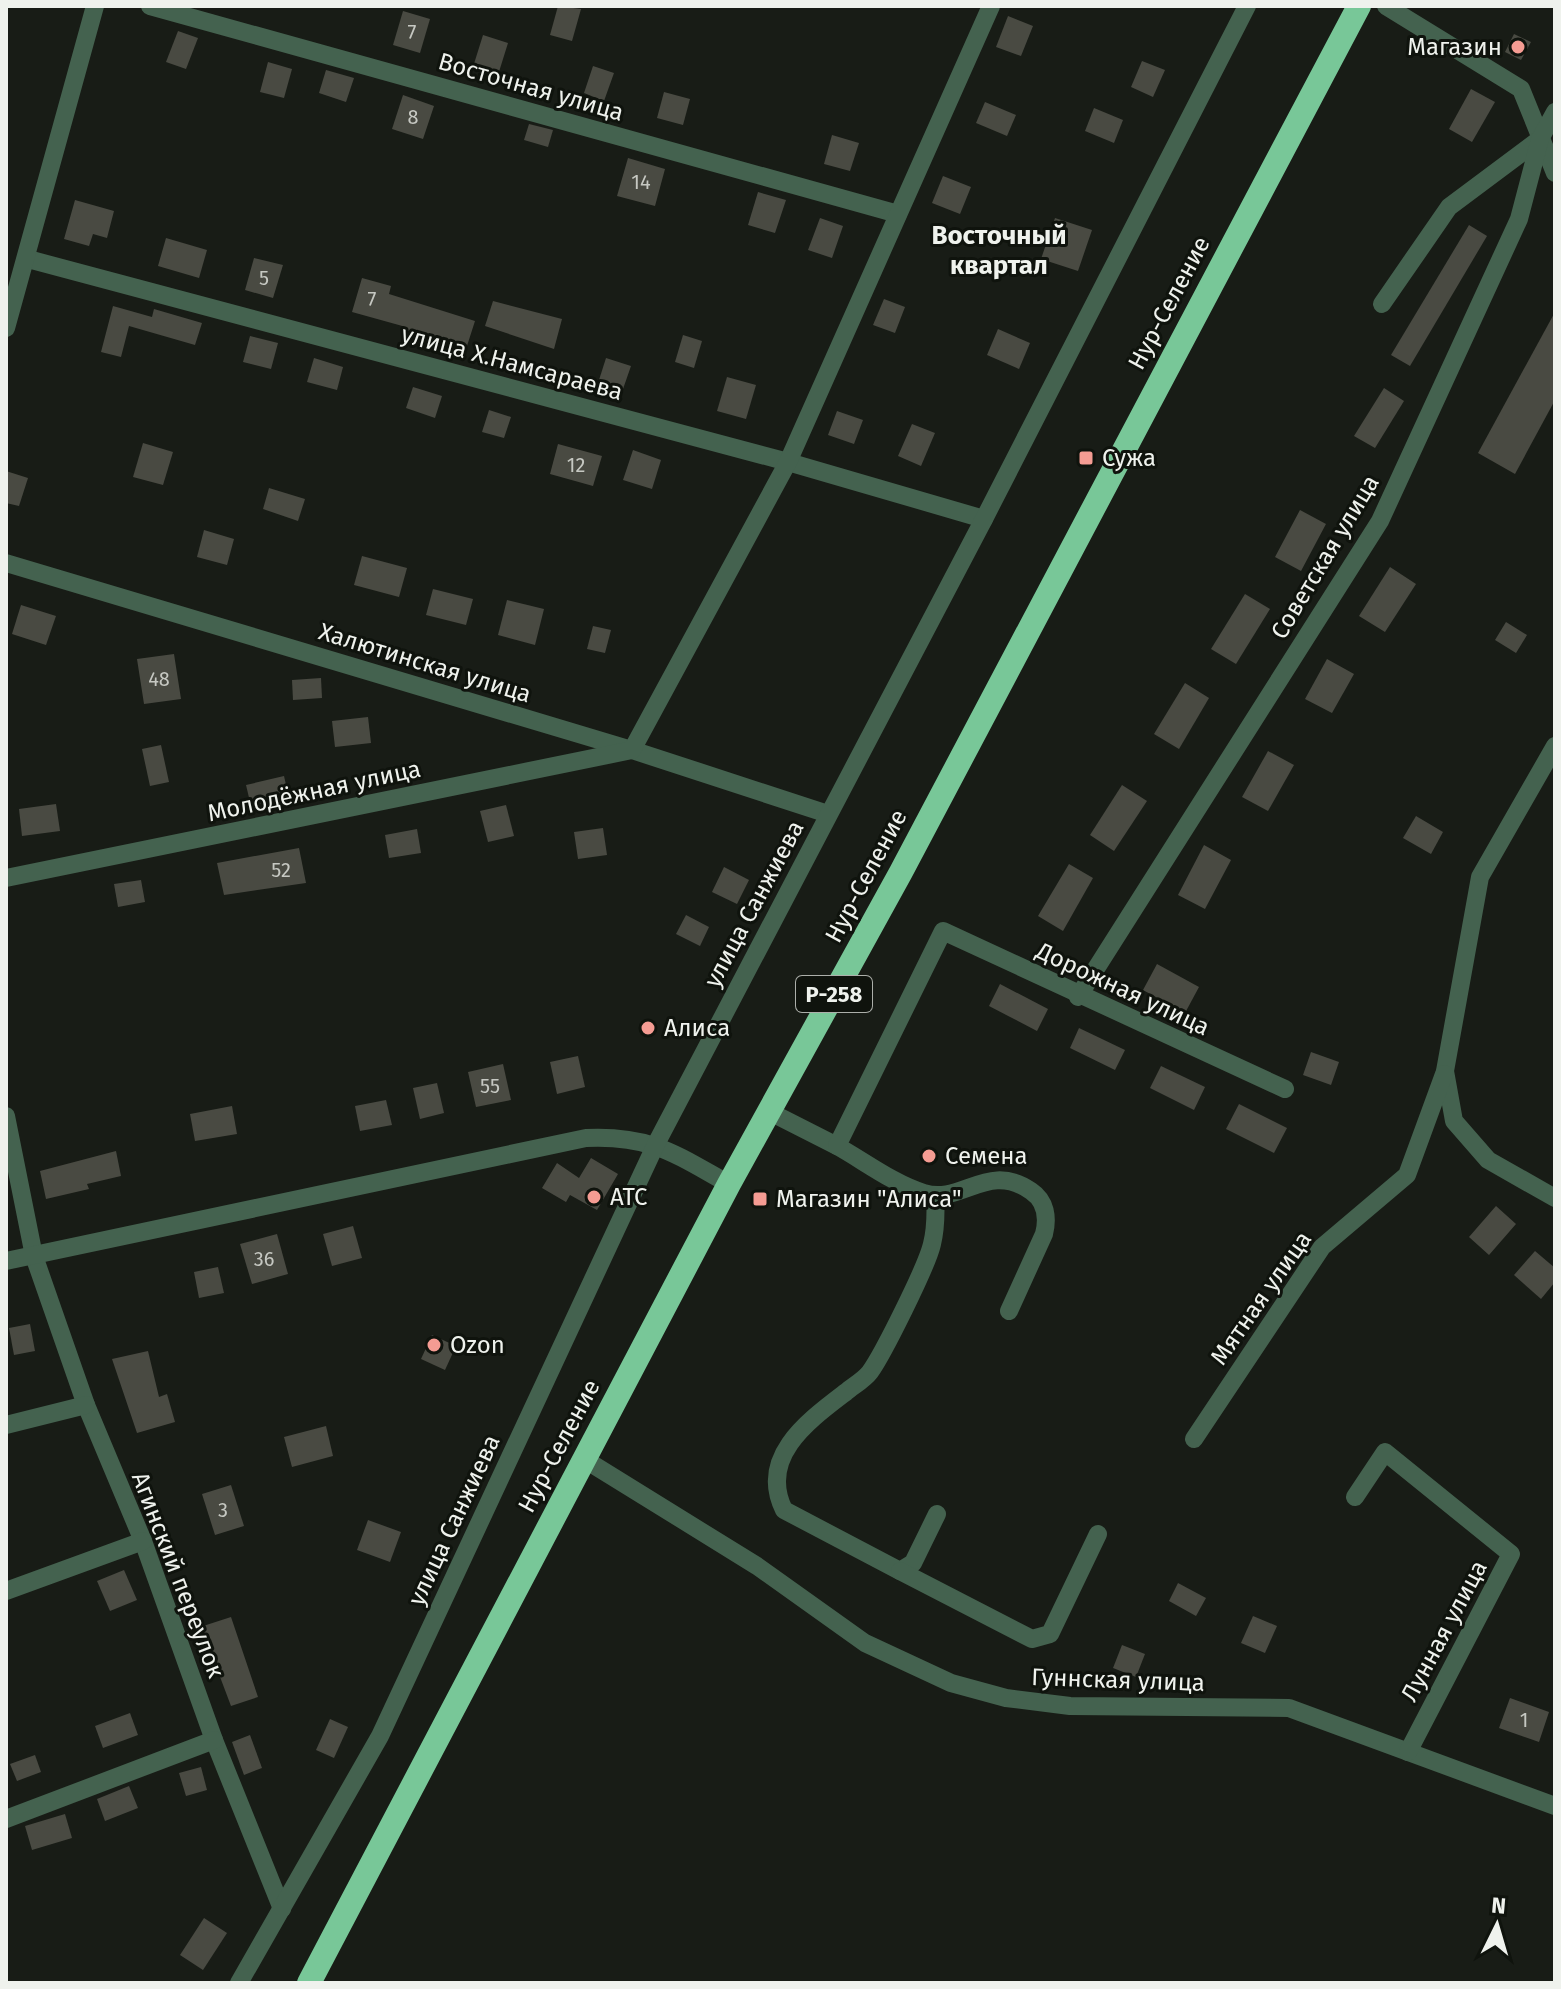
<svg xmlns="http://www.w3.org/2000/svg" width="1561" height="1989" font-family="'Fira Sans',sans-serif">
<style>
.building{fill:#494a42}
.lines{fill:none;stroke-linecap:round;stroke-linejoin:round}
.minor{stroke:#44624f;stroke-width:18}
.highway{stroke:#78c798;stroke-width:24}
.poi-dot{fill:#f59c93;stroke:#0f130d;stroke-width:3}
.labels{text-anchor:middle;stroke-width:6;stroke-linejoin:round;paint-order:stroke}
.number-label{font-size:20px;fill:#c6c8c2}
.shield{fill:#0f130d;stroke:#acafaa;stroke-width:2}
.shield-label{font-size:22px;font-weight:bold;fill:#eff2ed}
.poi-label{font-size:24px;fill:#eff2ed;stroke:#0f130d;text-anchor:start}
.street-label{font-size:24px;fill:#eff2ed;stroke:#0f130d}
.neighbourhood-label{font-size:26px;font-weight:bold;fill:#eff2ed;stroke:#0f130d}
</style>
<rect width="100%" height="100%" fill="#181c16"/>
<g class="building">
<path d="M558,6L581,9L572,41L550,35Z"/>
<path d="M403,11L430,19L420,53L393,45Z"/>
<path d="M1008,16L1033,26L1021,56L996,47Z"/>
<path d="M178,31L198,38L186,69L166,62Z"/>
<path d="M1514,34L1531,42L1521,60L1505,52Z"/>
<path d="M483,35L508,43L498,75L473,67Z"/>
<path d="M1142,61L1165,70L1153,97L1131,87Z"/>
<path d="M268,62L292,69L284,98L260,92Z"/>
<path d="M593,66L614,73L604,101L584,93Z"/>
<path d="M326,70L354,78L346,102L319,93Z"/>
<path d="M1471,89L1495,102L1472,142L1449,129Z"/>
<path d="M664,92L690,99L683,125L657,118Z"/>
<path d="M403,95L434,106L423,139L392,129Z"/>
<path d="M985,102L1016,115L1007,136L976,123Z"/>
<path d="M1094,108L1123,120L1114,143L1085,131Z"/>
<path d="M529,124L553,130L548,147L524,140Z"/>
<path d="M832,135L859,143L850,171L824,164Z"/>
<path d="M628,158L665,169L655,206L617,196Z"/>
<path d="M943,176L971,187L960,214L932,203Z"/>
<path d="M758,192L786,200L775,233L748,225Z"/>
<path d="M75,200L114,211L107,238L93,234L89,246L64,239Z"/>
<path d="M820,218L843,226L832,258L808,250Z"/>
<path d="M1055,218L1092,230L1078,271L1041,259Z"/>
<path d="M1469,225L1487,236L1410,366L1391,355Z"/>
<path d="M166,238L207,250L199,278L158,266Z"/>
<path d="M254,258L283,265L273,298L245,290Z"/>
<path d="M362,278L391,286L389,294L475,321L466,349L429,340L404,331L406,327L352,312Z"/>
<path d="M884,299L905,307L895,333L873,325Z"/>
<path d="M493,301L562,319L554,349L485,326Z"/>
<path d="M113,306L152,317L154,309L202,323L195,345L129,326L121,357L101,352Z"/>
<path d="M1555,312V400L1515,474L1478,453Z"/>
<path d="M998,329L1030,343L1019,369L987,355Z"/>
<path d="M683,335L702,341L694,368L675,362Z"/>
<path d="M250,336L278,343L271,369L243,362Z"/>
<path d="M314,358L343,367L337,390L307,382Z"/>
<path d="M606,358L631,366L623,389L599,380Z"/>
<path d="M727,377L756,385L746,419L717,411Z"/>
<path d="M413,387L442,396L435,418L406,408Z"/>
<path d="M1384,388L1404,401L1375,448L1354,436Z"/>
<path d="M489,410L511,417L504,438L482,432Z"/>
<path d="M837,411L863,420L854,444L828,435Z"/>
<path d="M912,424L935,433L921,466L898,456Z"/>
<path d="M143,443L173,452L163,485L133,477Z"/>
<path d="M558,444L602,456L593,486L550,474Z"/>
<path d="M633,450L661,460L652,489L623,480Z"/>
<path d="M6,471L28,478L19,506L6,503Z"/>
<path d="M269,488L305,499L298,521L263,509Z"/>
<path d="M1300,510L1326,524L1301,571L1275,557Z"/>
<path d="M204,530L234,539L227,565L197,557Z"/>
<path d="M362,556L407,568L399,597L354,585Z"/>
<path d="M1390,567L1416,584L1385,632L1359,616Z"/>
<path d="M433,589L473,599L466,625L426,615Z"/>
<path d="M1245,594L1270,609L1236,664L1211,649Z"/>
<path d="M507,600L544,609L535,645L498,635Z"/>
<path d="M21,605L56,616L46,645L12,634Z"/>
<path d="M1506,622L1527,635L1516,653L1495,640Z"/>
<path d="M593,626L611,630L605,653L587,649Z"/>
<path d="M174,654L181,699L144,704L137,659Z"/>
<path d="M1327,659L1354,674L1332,713L1305,699Z"/>
<path d="M321,678L322,698L293,700L292,680Z"/>
<path d="M1185,683L1209,698L1179,749L1154,734Z"/>
<path d="M368,717L371,743L335,747L332,721Z"/>
<path d="M161,745L169,782L150,786L142,749Z"/>
<path d="M1268,751L1294,765L1268,811L1242,797Z"/>
<path d="M284,776L289,798L251,806L246,785Z"/>
<path d="M1122,785L1147,801L1114,851L1090,835Z"/>
<path d="M56,804L60,831L22,836L19,809Z"/>
<path d="M506,805L514,836L488,842L480,811Z"/>
<path d="M1416,816L1443,832L1431,854L1403,838Z"/>
<path d="M603,828L607,855L578,859L574,832Z"/>
<path d="M417,829L421,853L389,858L385,835Z"/>
<path d="M1204,845L1231,860L1205,909L1178,895Z"/>
<path d="M299,848L306,883L224,895L217,863Z"/>
<path d="M1069,864L1093,878L1063,931L1038,916Z"/>
<path d="M724,867L749,880L737,904L712,892Z"/>
<path d="M141,880L145,902L118,907L114,884Z"/>
<path d="M686,915L709,927L700,946L676,934Z"/>
<path d="M1157,964L1199,987L1185,1013L1143,990Z"/>
<path d="M1000,984L1048,1009L1037,1031L989,1006Z"/>
<path d="M1079,1028L1125,1050L1115,1070L1070,1048Z"/>
<path d="M1311,1052L1339,1062L1331,1085L1303,1075Z"/>
<path d="M578,1056L585,1087L557,1094L550,1062Z"/>
<path d="M503,1064L511,1100L476,1107L468,1072Z"/>
<path d="M1161,1066L1205,1087L1194,1110L1150,1088Z"/>
<path d="M437,1083L444,1113L420,1119L413,1088Z"/>
<path d="M386,1100L392,1125L360,1131L355,1106Z"/>
<path d="M1239,1104L1287,1128L1274,1153L1226,1129Z"/>
<path d="M232,1106L237,1134L195,1141L190,1114Z"/>
<path d="M116,1151L121,1176L87,1184L89,1189L46,1199L40,1171Z"/>
<path d="M591,1158L618,1174L597,1210L570,1195L566,1202L542,1188L557,1163L579,1178Z"/>
<path d="M1496,1206L1516,1224L1489,1255L1469,1237Z"/>
<path d="M353,1226L362,1258L332,1266L323,1234Z"/>
<path d="M277,1234L288,1274L252,1284L240,1244Z"/>
<path d="M1535,1251L1555,1268V1282L1541,1299L1514,1275Z"/>
<path d="M218,1267L224,1293L199,1298L194,1272Z"/>
<path d="M30,1324L35,1351L14,1355L9,1328Z"/>
<path d="M432,1335L456,1346L445,1370L421,1359Z"/>
<path d="M148,1351L159,1397L167,1394L175,1422L137,1433L112,1359Z"/>
<path d="M326,1426L333,1456L292,1467L284,1437Z"/>
<path d="M231,1485L244,1526L215,1535L202,1494Z"/>
<path d="M368,1520L401,1532L390,1562L357,1550Z"/>
<path d="M124,1570L137,1600L110,1611L97,1581Z"/>
<path d="M1178,1583L1206,1598L1196,1616L1169,1601Z"/>
<path d="M1253,1616L1277,1626L1265,1653L1241,1643Z"/>
<path d="M231,1617L258,1697L231,1706L211,1653L206,1655L197,1628Z"/>
<path d="M1122,1645L1145,1654L1136,1677L1113,1668Z"/>
<path d="M1510,1698L1549,1712L1539,1742L1499,1728Z"/>
<path d="M130,1713L138,1735L103,1748L95,1726Z"/>
<path d="M330,1719L348,1727L334,1758L316,1750Z"/>
<path d="M250,1735L262,1768L244,1775L232,1742Z"/>
<path d="M35,1755L41,1772L17,1781L10,1764Z"/>
<path d="M201,1767L207,1790L186,1796L179,1773Z"/>
<path d="M129,1786L138,1808L105,1821L97,1799Z"/>
<path d="M65,1814L72,1838L32,1850L25,1826Z"/>
<path d="M204,1918L227,1933L203,1970L180,1955Z"/>
</g>
<g class="lines">
<g class="minor">
<path d="M150,6L898,214"/>
<path d="M1386,6L1521,89L1555,173"/>
<path d="M28,259L788,462L984,519"/>
<path d="M1382,304L1449,207L1540,139"/>
<path d="M6,328L95,6"/>
<path d="M6,563L632,750L828,814"/>
<path d="M1555,746L1480,877L1445,1071L1454,1121L1488,1160L1555,1198"/>
<path d="M6,878L632,750L788,462L991,6"/>
<path d="M1078,997L1380,521L1519,219L1540,139L1555,112"/>
<path d="M770,1112L837,1146"/>
<path d="M6,1116L34,1256L86,1405L143,1541L214,1740L282,1909"/>
<path d="M935,1195C936,1212 936,1228 932,1244C927,1266 883,1354 870,1372C864,1380 853,1386 846,1392C808,1421 758,1457 784,1510L900,1571L913,1563L937,1514"/>
<path d="M6,1261L586,1138C651,1135 675,1154 729,1184"/>
<path d="M1009,1311L1044,1234C1048,1218 1046,1201 1031,1191C988,1161 961,1205 924,1193C894,1184 864,1161 837,1146L943,931L1285,1089"/>
<path d="M6,1425L86,1405"/>
<path d="M1194,1439L1322,1247L1407,1175L1444,1074"/>
<path d="M584,1459L757,1566L865,1643L951,1683L1006,1698L1070,1706L1289,1708L1555,1806"/>
<path d="M1355,1497L1385,1452L1511,1554L1408,1752"/>
<path d="M900,1571L1032,1639L1050,1634L1098,1534"/>
<path d="M6,1591L143,1541"/>
<path d="M6,1819L214,1740"/>
<path d="M239,1983L380,1736L656,1144L984,519L1247,6"/>
</g>
<path class="highway" d="M309,1983L729,1184L901,872L1359,6"/>
</g>
<g class="poi-dot">
<circle cx="1518" cy="47" r="8"/>
<rect x="1078" y="450" width="16" height="16" rx="4"/>
<circle cx="648" cy="1028" r="8"/>
<circle cx="929" cy="1156" r="8"/>
<circle cx="594" cy="1197" r="8"/>
<rect x="752" y="1191" width="16" height="16" rx="4"/>
<circle cx="434" cy="1345" r="8"/>
</g>
<g class="labels">
<g class="number-label">
<text x="412" y="39">7</text>
<text x="413" y="124">8</text>
<text x="641" y="189">14</text>
<text x="264" y="285">5</text>
<text x="372" y="306">7</text>
<text x="576" y="472">12</text>
<text x="159" y="686">48</text>
<text x="281" y="877">52</text>
<text x="490" y="1093">55</text>
<text x="264" y="1266">36</text>
<text x="223" y="1517">3</text>
<text x="1524" y="1727">1</text>
</g>
<rect class="shield" x="796" y="976" width="76" height="36" rx="6"/>
<g class="shield-label">
<text x="834" y="1002">Р-258</text>
</g>
<g class="poi-label">
<text x="1502" y="55" text-anchor="end">Магазин</text>
<text x="1102" y="466">Сужа</text>
<text x="664" y="1036">Алиса</text>
<text x="945" y="1164">Семена</text>
<text x="610" y="1205">АТС</text>
<text x="776" y="1207">Магазин "Алиса"</text>
<text x="450" y="1353">Ozon</text>
</g>
<g class="street-label">
<text transform="translate(531 87) rotate(16)" y="8">Восточная улица</text>
<text transform="translate(1169 303) rotate(-62)" y="8">Нур-Селение</text>
<text transform="translate(512 363) rotate(15)" y="8">улица Х.Намсараева</text>
<text transform="translate(1325 557) rotate(-59)" y="8">Советская улица</text>
<text transform="translate(425 663) rotate(17)" y="8">Халютинская улица</text>
<text transform="translate(314 791) rotate(-12)" y="8">Молодёжная улица</text>
<text transform="translate(866 876) rotate(-62)" y="8">Нур-Селение</text>
<text transform="translate(754 904) rotate(-62)" y="8">улица Санжиева</text>
<text transform="translate(1123 989) rotate(25)" y="8">Дорожная улица</text>
<text transform="translate(1261 1298) rotate(-55)" y="8">Мятная улица</text>
<text transform="translate(559 1446) rotate(-62)" y="8">Нур-Селение</text>
<text transform="translate(454 1520) rotate(-65)" y="8">улица Санжиева</text>
<text transform="translate(178 1575) rotate(69)" y="8">Агинский переулок</text>
<text transform="translate(1444 1631) rotate(-62)" y="8">Лунная улица</text>
<text transform="translate(1118 1680) rotate(2)" y="8">Гуннская улица</text>
</g>
<g class="neighbourhood-label">
<text x="999" y="244">Восточный<tspan x="999" dy="30">квартал</tspan></text>
</g>
</g>
<rect width="1561" height="1989" fill="none" stroke="#eff2ed" stroke-width="16"/>
<g transform="translate(1497 1925) rotate(5)" stroke="#0f130d" stroke-width="6" paint-order="stroke">
<path d="M0-6L14 30L0 20L-14 30Z" fill="#eff2ed"/>
<text y="-12" font-size="22" font-weight="bold" text-anchor="middle" fill="#eff2ed">N</text>
</g>
</svg>
